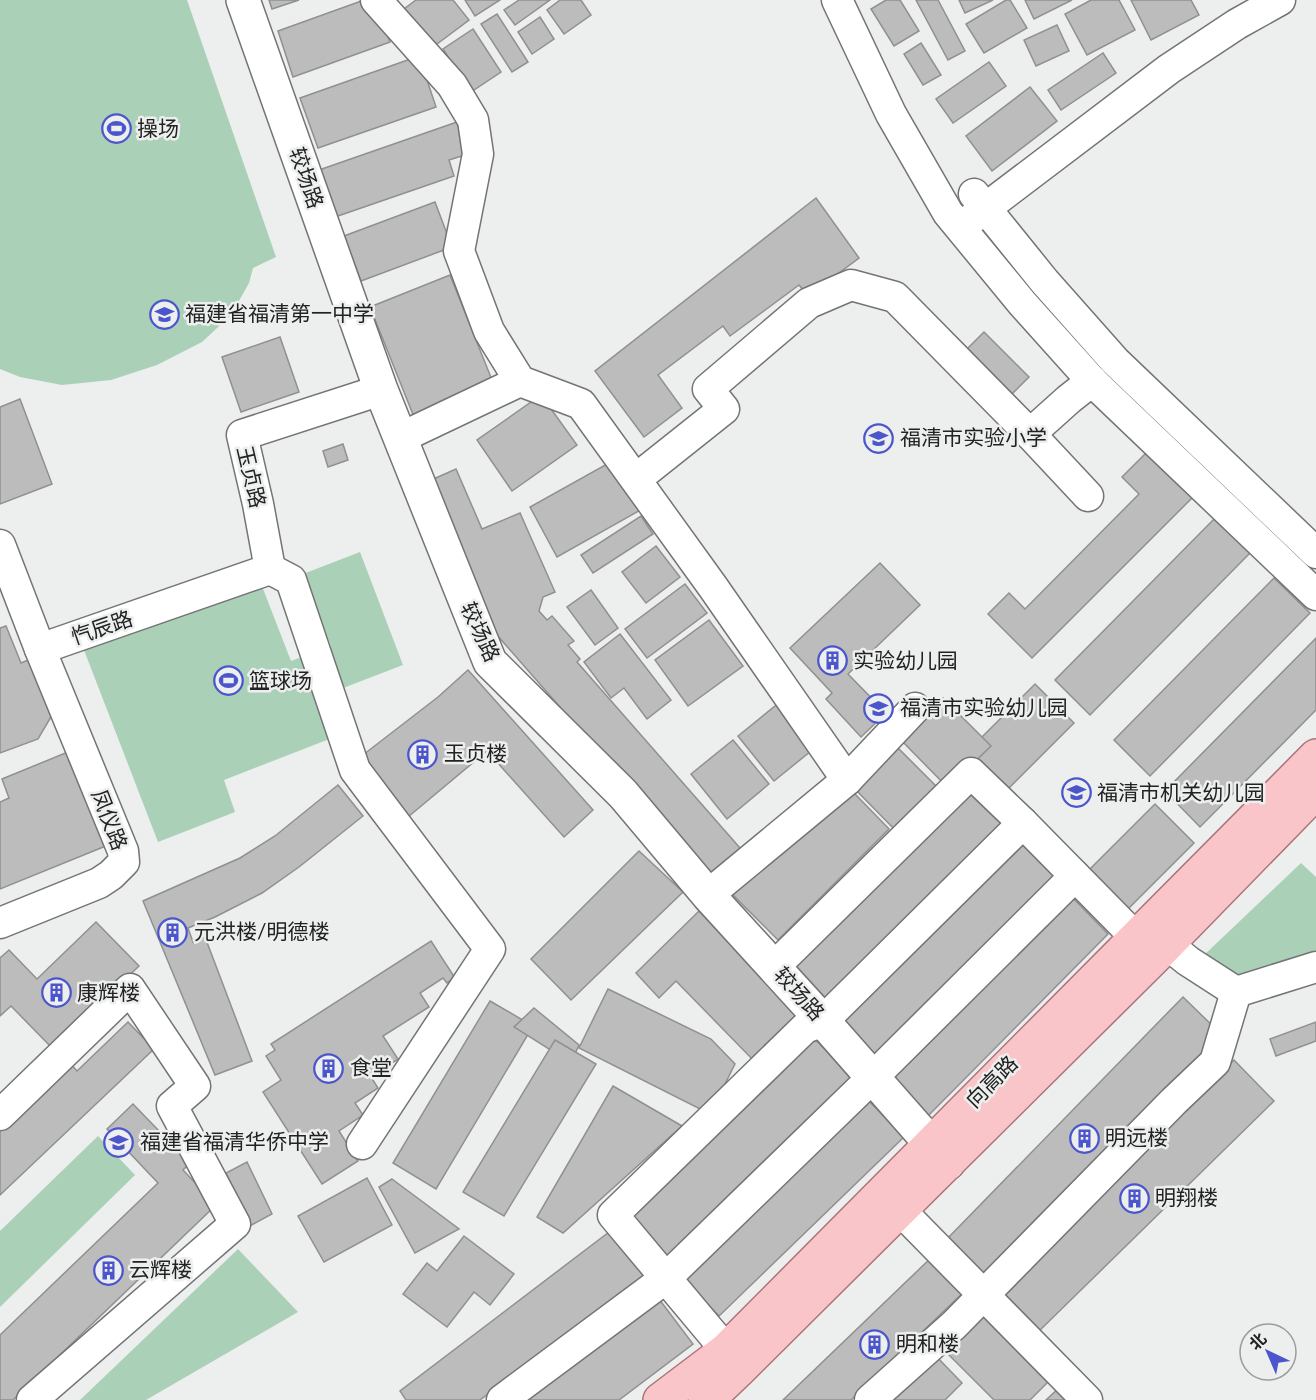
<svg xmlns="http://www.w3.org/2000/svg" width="1316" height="1400" font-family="Lato,'Noto Sans SC',sans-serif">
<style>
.green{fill:#aad1b8}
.building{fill:#bcbcbd;stroke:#909091;stroke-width:1.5}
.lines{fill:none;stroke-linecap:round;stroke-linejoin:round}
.minor-casing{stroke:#747475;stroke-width:33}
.tertiary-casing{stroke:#747475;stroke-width:36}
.primary-casing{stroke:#ac7378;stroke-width:36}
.minor{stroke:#fff;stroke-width:30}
.tertiary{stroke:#fff;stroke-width:33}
.primary{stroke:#fac5c9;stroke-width:33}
.labels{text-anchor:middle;stroke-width:5;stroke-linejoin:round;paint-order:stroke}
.poi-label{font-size:21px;fill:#222223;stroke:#edeeee;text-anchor:start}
.street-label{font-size:21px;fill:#222223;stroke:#edeeee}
</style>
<rect width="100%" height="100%" fill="#edeeee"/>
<g class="green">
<path d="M0,0H187L276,257L253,268L249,283L231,315L202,342L157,365L111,380L62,385L20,377L0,369Z"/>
<path d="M360,552L403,665L317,698L332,738L224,780L235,812L158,842L84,650L260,581L291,661L331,646L303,574Z"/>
<path d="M1301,863L1316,877V958L1235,984L1202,957Z"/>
<path d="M98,1136L135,1175L0,1307V1231Z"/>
<path d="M238,1249L298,1312L146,1400H80Z"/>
</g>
<g class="building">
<path d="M269,0H299L272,9Z"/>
<path d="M364,0L380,15L390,42L293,77L278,31Z"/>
<path d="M416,0H453L469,20L433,47L404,9Z"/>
<path d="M465,0H500L475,16Z"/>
<path d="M519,0H550L515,25L504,10Z"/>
<path d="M560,0H581L591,15L564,34L547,10Z"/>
<path d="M886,0H900L919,31L894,46L871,9Z"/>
<path d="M916,0H938L965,51L948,60Z"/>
<path d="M959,0H993L965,13Z"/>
<path d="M1006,0H1010L1027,28L984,53L966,24Z"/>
<path d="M1025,0H1072L1034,19Z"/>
<path d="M1091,0H1119L1135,30L1087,55L1065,14Z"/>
<path d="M1131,0H1191L1199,15L1151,40Z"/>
<path d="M497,14L528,62L512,72L481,24Z"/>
<path d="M540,17L554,39L532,54L518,32Z"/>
<path d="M1057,25L1069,51L1036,66L1024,40Z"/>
<path d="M473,29L501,72L471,92L443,49Z"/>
<path d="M921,43L941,75L923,85L904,54Z"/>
<path d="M1103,53L1116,73L1061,110L1048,90Z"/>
<path d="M419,56L436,107L318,148L300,98Z"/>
<path d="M989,62L1006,86L953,123L936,99Z"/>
<path d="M1030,87L1057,121L992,171L966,136Z"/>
<path d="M457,122L468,154L449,160L454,176L335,217L319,170Z"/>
<path d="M816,198L859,258L808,296L799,285L730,336L723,326L658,375L682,408L644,437L595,371Z"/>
<path d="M435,202L452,247L361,281L344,236Z"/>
<path d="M450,275L494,385L414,417L370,307Z"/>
<path d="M984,332L1029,377L1005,401L960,356Z"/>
<path d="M280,337L299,392L241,412L222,357Z"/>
<path d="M541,395L577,445L512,491L477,440Z"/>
<path d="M20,399L52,484L0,504V407Z"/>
<path d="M343,444L348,460L328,467L323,451Z"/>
<path d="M1147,452L1193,497L1032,658L988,614L1009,593L1025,609L1139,494L1122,477Z"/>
<path d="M616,459L644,508L557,557L530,507Z"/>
<path d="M456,469L482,529L520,513L555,592L543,597L539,611L547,620L552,616L574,641L568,645L580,659L577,662L747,856L715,884L496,634L429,481Z"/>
<path d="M641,516L653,534L593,573L581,555Z"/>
<path d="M1215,518L1250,553L1090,715L1055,680Z"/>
<path d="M656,546L680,577L646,603L622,572Z"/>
<path d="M880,563L920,605L848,674L886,713L861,737L826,699L832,693L790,648Z"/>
<path d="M1274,578L1310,613L1150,776L1114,740Z"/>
<path d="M685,584L707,613L647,658L625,629Z"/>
<path d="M591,590L618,628L595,645L567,607Z"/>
<path d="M709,620L743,666L688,706L655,660Z"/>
<path d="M6,626L21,663L45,653L55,710L38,739L0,753V628Z"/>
<path d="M620,634L671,700L647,719L624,688L611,698L584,662Z"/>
<path d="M1316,638V710L1200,827L1165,791Z"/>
<path d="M468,670L593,810L564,837L487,751L408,817L359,758L438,697Z"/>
<path d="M1035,684L1074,723L1003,794L964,755Z"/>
<path d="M943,698L991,746L948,788L901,740Z"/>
<path d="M780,702L816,747L774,781L738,736Z"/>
<path d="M733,740L769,784L727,819L691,774Z"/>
<path d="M85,745L123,839L0,889V802L9,798L2,779Z"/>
<path d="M895,745L942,792L899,834L852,786Z"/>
<path d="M338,785L363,816L299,867L262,893L215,917L188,928L193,942L205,937L252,1061L215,1075L143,901L240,858L275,836Z"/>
<path d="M969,786L1010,825L831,1009L791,970Z"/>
<path d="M854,793L889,829L778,940L727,889Z"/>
<path d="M1155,804L1194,843L1123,914L1084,875Z"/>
<path d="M1018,836L1059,875L879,1059L839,1020Z"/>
<path d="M639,851L683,892L571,1000L531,959Z"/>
<path d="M1069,894L1108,934L928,1116L889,1077Z"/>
<path d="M699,911L805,1019L758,1065L676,981L659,998L636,973Z"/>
<path d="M96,922L139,966L53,1049L11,1006L0,1016V958L9,950L37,979Z"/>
<path d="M431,941L455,978L447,983L443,978L420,993L429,1007L383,1036L398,1059L371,1077L378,1088L355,1103L363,1115L339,1131L358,1161L322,1184L263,1092L281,1080L266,1056L275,1050L271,1044Z"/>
<path d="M608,989L711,1039L735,1064L710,1114L579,1048Z"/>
<path d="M1183,997L1222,1035L985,1279L946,1240Z"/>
<path d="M490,1001L533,1026L436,1189L393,1163Z"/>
<path d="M534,1008L579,1045L571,1063L514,1027Z"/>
<path d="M128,1022L154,1049L0,1195V1126L68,1061L77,1071Z"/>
<path d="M1316,1022V1041L1276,1056L1270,1039Z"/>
<path d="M807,1031L855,1080L670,1260L623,1211Z"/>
<path d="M555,1040L596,1064L504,1216L463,1192Z"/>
<path d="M1234,1060L1274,1101L1035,1335L995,1294Z"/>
<path d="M613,1086L682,1126L563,1233L537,1217Z"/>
<path d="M865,1097L904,1137L719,1316L681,1276Z"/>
<path d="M133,1104L190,1163L183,1170L216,1205L13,1400H0V1335L158,1183L107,1129Z"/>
<path d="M247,1162L272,1214L242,1230L219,1186L229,1180L226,1173Z"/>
<path d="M367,1178L392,1225L324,1262L298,1216Z"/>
<path d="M392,1179L459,1229L415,1253L379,1187Z"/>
<path d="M613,1229L646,1274L480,1400H406L400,1391Z"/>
<path d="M464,1236L514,1274L490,1305L474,1292L447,1327L403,1294L427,1263L437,1271Z"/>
<path d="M935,1254L968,1288L851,1400H783Z"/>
<path d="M659,1299L693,1344L619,1400H526Z"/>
<path d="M983,1309L1052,1378L1030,1400H994L943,1349Z"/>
<path d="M933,1353L962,1383L945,1400H884Z"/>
<path d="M1062,1385L1075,1400H1046Z"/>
</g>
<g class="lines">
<defs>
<g id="minor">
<path d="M376,0L452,85L473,120L478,154L459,251L489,331L520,381L581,404L713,587L847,780"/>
<path d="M837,0L891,114L948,213L1022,303L1092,381L1316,595"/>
<path d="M974,194L1045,282L1115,361L1316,553"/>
<path d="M970,220L1169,69L1237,24L1280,0"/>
<path d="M1030,434L1069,399L1092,381"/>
<path d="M400,438L520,381"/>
<path d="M636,479L724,409L708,389L809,303L851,285L895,297L1030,434L1088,496"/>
<path d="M0,545L40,649L270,569"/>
<path d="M708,895L847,780L915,708"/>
<path d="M0,923L99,883L111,875L124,862L123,851L40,649"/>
<path d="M1167,944L1188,961L1236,992"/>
<path d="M774,967L971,773L1023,823L1153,955"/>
<path d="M1236,992L1316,967"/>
<path d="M0,1115L130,989L195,1086L172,1106L235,1224L32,1400"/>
<path d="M362,1144L490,949L355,770L291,580L270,569L258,504L242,435L381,390"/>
<path d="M900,1210L1087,1400"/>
<path d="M739,1369L726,1350L613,1215L805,1028L823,1021L1023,823"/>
<path d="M502,1400L666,1278L872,1078L1075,876"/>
<path d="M870,1400L954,1325L1174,1101L1215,1062L1236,992"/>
</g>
<path id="tertiary" d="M243,0L381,390L490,662L623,794L708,895L823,1021L948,1163"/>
<g id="primary">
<path d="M660,1400L726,1350L1316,756"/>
<path d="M705,1400L715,1393L739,1370L1155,957L1316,792"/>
</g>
</defs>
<use href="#minor" class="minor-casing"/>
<use href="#tertiary" class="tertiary-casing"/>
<use href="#primary" class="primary-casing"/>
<use href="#minor" class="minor"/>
<use href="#tertiary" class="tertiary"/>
<use href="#primary" class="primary"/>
</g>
<defs>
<symbol id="stadium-ring" viewBox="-11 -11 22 22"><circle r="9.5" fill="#edeeee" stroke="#4c56cc" stroke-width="1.5"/><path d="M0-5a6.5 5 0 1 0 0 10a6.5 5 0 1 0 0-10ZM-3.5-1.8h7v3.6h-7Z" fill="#4c56cc"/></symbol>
<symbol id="school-ring" viewBox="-11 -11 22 22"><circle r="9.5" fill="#edeeee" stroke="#4c56cc" stroke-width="1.5"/><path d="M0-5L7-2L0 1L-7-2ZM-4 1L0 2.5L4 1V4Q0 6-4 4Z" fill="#4c56cc"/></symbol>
<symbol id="building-ring" viewBox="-11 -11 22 22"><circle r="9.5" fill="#edeeee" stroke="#4c56cc" stroke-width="1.5"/><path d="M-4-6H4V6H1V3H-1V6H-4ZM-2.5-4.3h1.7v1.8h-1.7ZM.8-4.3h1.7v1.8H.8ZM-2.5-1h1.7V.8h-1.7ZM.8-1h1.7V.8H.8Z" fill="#4c56cc"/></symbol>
</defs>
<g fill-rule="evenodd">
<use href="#stadium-ring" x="100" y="112" width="33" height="33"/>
<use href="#school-ring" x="148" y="298" width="33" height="33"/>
<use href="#school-ring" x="862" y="422" width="33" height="33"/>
<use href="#building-ring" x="816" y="644" width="33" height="33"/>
<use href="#stadium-ring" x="212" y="664" width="33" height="33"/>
<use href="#school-ring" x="862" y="692" width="33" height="33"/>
<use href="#building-ring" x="406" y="738" width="33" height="33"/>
<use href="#school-ring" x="1060" y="776" width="33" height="33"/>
<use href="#building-ring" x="156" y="916" width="33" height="33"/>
<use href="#building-ring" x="40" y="976" width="33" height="33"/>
<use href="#building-ring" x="312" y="1052" width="33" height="33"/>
<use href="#building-ring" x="1068" y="1122" width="33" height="33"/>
<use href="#school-ring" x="102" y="1126" width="33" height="33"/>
<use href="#building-ring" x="1118" y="1182" width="33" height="33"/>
<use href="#building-ring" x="92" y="1254" width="33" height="33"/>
<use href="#building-ring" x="858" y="1328" width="33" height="33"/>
</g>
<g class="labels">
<g class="poi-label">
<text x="137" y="136">操场</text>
<text x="185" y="321">福建省福清第一中学</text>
<text x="900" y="445">福清市实验小学</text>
<text x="853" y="668">实验幼儿园</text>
<text x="249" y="688">篮球场</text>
<text x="900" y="715">福清市实验幼儿园</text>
<text x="444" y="761">玉贞楼</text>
<text x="1097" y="800">福清市机关幼儿园</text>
<text x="194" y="939">元洪楼/明德楼</text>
<text x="77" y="1000">康辉楼</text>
<text x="350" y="1075">食堂</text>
<text x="1105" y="1145">明远楼</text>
<text x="140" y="1149">福建省福清华侨中学</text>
<text x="1155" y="1205">明翔楼</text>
<text x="129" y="1277">云辉楼</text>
<text x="896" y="1351">明和楼</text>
</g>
<g class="street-label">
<text transform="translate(306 178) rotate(71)" y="7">较场路</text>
<text transform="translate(251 477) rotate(77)" y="7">玉贞路</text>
<text transform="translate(102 628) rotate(-19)" y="7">忾辰路</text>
<text transform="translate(480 632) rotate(65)" y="7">较场路</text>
<text transform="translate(109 820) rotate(69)" y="7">凤仪路</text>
<text transform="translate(799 994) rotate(48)" y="7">较场路</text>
<text transform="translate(992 1082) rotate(-45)" y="7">向高路</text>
</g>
</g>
<g transform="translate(1268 1352) rotate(316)"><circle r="28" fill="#edeeee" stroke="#9c9c9d" stroke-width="1.5"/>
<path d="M0-4.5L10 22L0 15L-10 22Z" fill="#4c56cc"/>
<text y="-9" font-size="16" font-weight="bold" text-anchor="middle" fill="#222223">北</text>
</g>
</svg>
